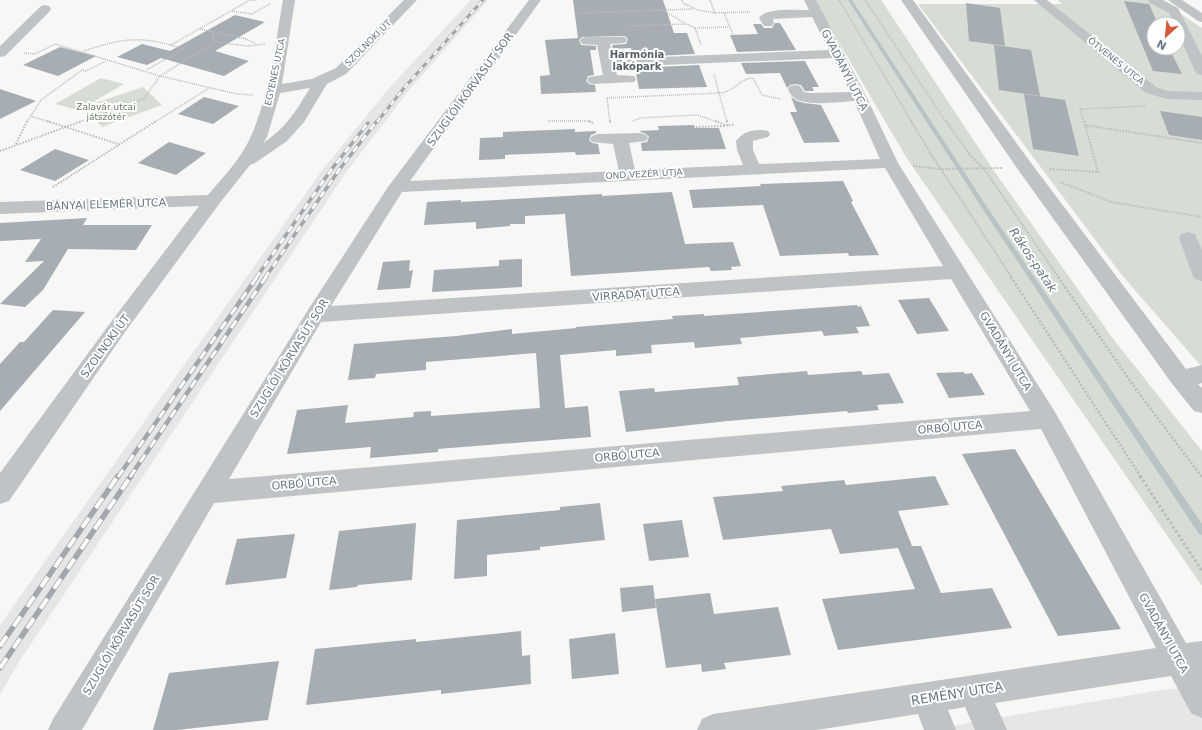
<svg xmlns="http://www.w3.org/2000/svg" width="1202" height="730" font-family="'DejaVu Sans',sans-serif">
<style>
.built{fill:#e5e6e5}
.green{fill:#d7dcd4;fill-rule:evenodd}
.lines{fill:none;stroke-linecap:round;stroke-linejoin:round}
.stream{fill:#b8c3c6;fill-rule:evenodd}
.building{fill:#a7aeb3}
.path-far3{stroke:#b9bcbe;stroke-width:1.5;stroke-dasharray:1 1;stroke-linecap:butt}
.path-far2{stroke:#b9bcbe;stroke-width:2;stroke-dasharray:1.5 1.5;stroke-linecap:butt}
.path-far1{stroke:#b9bcbe;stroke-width:2.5;stroke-dasharray:2 2;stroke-linecap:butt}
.path{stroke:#b9bcbe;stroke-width:3;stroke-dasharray:2.5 2.5;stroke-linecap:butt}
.minor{fill:#bfc3c6;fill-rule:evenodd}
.rail-far3-casing{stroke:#a1a7ac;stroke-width:3}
.rail-far2-casing{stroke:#a1a7ac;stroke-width:3.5}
.rail-far1-casing{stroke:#a1a7ac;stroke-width:4.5}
.rail-casing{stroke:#a1a7ac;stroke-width:5.5}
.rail-far3{stroke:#fff;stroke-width:2;stroke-dasharray:5.5;stroke-linecap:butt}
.rail-far2{stroke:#fff;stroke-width:2.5;stroke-dasharray:7;stroke-linecap:butt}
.rail-far1{stroke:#fff;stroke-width:3;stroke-dasharray:9;stroke-linecap:butt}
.rail{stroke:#fff;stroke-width:4;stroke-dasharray:12;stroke-linecap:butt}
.labels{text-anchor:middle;stroke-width:4;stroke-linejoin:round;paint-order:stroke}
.far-street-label{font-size:9px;fill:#697883;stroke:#fff}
.far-park-label{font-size:9px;fill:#6b7a67;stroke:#fff}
.far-neighbourhood-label{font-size:10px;font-weight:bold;fill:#566169;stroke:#fff}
.street-label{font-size:11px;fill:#697883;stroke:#fff}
.water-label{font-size:12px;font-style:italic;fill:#65787f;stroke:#fff}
.near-street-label{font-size:13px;fill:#697883;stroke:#fff}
</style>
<rect width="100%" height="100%" fill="#f7f7f5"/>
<g class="built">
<path d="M471,0H488L410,89L347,171L19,662L0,694V625L323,169L391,86Z"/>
<path d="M1202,686V730H927L1162,690Z"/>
</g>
<g class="green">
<path d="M814,0H881L994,171L1114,340L1202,451V586L906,157Z"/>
<path d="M1058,0H1160L1202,28V367L1121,274L918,4H1062ZM1154,24H1178V48H1154Z"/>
<path d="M101,78L124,84L86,106L143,87L162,105L102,127L83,107L78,110L55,104Z"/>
</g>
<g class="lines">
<path class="stream" d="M848,0H852L989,210L1202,524V535L1199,534L984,211Z"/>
</g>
<g class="building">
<path d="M573,0H663L674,33H687L695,54L633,57L631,48L613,49L612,45L626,44L628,39L625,36L582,37L579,40L581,45L596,46V50H590L594,75L588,76L586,81L589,84L595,85L596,92L541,94L540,76L550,75L545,40L578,38Z"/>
<path d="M1124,1L1149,4L1158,24H1154V48H1169L1182,74L1153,71Z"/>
<path d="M966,3L1000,8L1005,46L969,41Z"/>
<path d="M235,15L265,22L215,51L249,61L224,76L161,58L147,65L117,57L142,44L170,51Z"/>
<path d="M775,23H780L796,50L737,52L730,35L758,34L753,24H761L764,28H772Z"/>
<path d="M994,45L1031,50L1040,96L999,90Z"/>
<path d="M60,47L96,56L58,76L23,65Z"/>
<path d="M803,61H805L819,87H812L814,91H805L801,85L795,84L790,85L787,88L780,73L746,74L741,63Z"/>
<path d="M699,65L707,87L639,89L635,68Z"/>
<path d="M0,89L36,101L0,119Z"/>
<path d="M1024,94L1065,100L1079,156L1033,149Z"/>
<path d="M204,97L239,106L213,124L178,114Z"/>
<path d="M791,97L797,101L804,103L821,105L840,142L804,143L790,112H797Z"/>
<path d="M1160,111L1202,117V140L1169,135Z"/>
<path d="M694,125L695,128H719L726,149L642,151L641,143L647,142L649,137L646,134L639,131L659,130L658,126Z"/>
<path d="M575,129V132L596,131V133L591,135L589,140L592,143L598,144L600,154L576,155L575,152L505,155V159L479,160L480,138L503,137V132Z"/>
<path d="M169,142L206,153L176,175L138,163Z"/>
<path d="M55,149L89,160L55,181L20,170Z"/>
<path d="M843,181L853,201L851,202L879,255L849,256L848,253L780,256L763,205L693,208L689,190L761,186L760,184Z"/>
<path d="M672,192L685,244L733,242L741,266L731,267L732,270L711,271L709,267L571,276L565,214L525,216V224H510V226L476,229V222L424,225L427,202L461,200V202L602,194V196Z"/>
<path d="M87,218L83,225H152L136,250L68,249L43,290L25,307L0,304L44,261L25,262L41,239L0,241V223Z"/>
<path d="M522,259V287L432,292L434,270L499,266V260Z"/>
<path d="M410,260L409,271L413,270L410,288L377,290L383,262Z"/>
<path d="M929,298L949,331L917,334L898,300Z"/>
<path d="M857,305L858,307L861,306L870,326L856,327L859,333L824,336L822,331L740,338L742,344L695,348L694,342L651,345L652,353L616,356V350L560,355L565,408L588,406L591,437L438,449V452L370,458L371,447L287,454L297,410L348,405L345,423L413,417L414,412L431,411V416L540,408L536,353L426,362V370L376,374L375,378L348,380L354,344L456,336L512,329V334L576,328V327L673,319L672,316L704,314V316Z"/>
<path d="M53,310L85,312L0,411V364L20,342H24Z"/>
<path d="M807,371L808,375L861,371L863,375L889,373L904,403L877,405L879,410L848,413L847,411L728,421L626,432L619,391L654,388L655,392L739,385L737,377Z"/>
<path d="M964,372L965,374L972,373L985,395L949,398L936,373Z"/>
<path d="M1015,449L1121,629L1058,636L962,454Z"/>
<path d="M935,476L949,505L898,511L912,546H921L941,593L992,588L1012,628L838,650L822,599L915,589L898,548L840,554L831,529L723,540L713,497L783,491L781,486L844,480L846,485Z"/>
<path d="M600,503L605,540L540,547V550L487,555V576L454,579L457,520L560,510V507Z"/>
<path d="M682,520L689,557L649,561L643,524Z"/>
<path d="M416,523L412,580L358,585L357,587L329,590L339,531Z"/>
<path d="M295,534L286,578L225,585L237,539Z"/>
<path d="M653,585L656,608L622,612L620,588Z"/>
<path d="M710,593L714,614L778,607L791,655L724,663L726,669L702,672L701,664L666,668L655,599Z"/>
<path d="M521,631L522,656L530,655L531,684L441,694V690L306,705L315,649L416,639V642Z"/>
<path d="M615,633L619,674L572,679L569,639Z"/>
<path d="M279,661L268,720L177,730H153L169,673Z"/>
</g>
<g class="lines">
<g class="path-far3">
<path d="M249,0H256"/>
<path d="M682,0L683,3L698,10L715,13"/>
<path d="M710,0L715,13L750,12"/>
<path d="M839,0L912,122"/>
<path d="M865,0L946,122"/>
<path d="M662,10L685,23"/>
<path d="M232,11L252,14L271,3"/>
<path d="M578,13L694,9"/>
<path d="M724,13L733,34"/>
<path d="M628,26L687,24L695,28"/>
<path d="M200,29L246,39L256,44"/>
<path d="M212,32L215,42L248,46L265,44"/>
<path d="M171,45L250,0"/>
<path d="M701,45L695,28L730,27"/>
<path d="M84,51C125,37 143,36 184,49L146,70"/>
<path d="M24,53L35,54L55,44L160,76L237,94L253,95"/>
<path d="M714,74L719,93C733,93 740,78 753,78L762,95L781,99"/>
<path d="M607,98L719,93L727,122"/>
<path d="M607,98L610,122"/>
<path d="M30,116L50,122"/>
<path d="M548,121H588L592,122"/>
<path d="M633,121L640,118L697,115L718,122"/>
<path d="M27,122L41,100L82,70L86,71L106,61"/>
<path d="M79,122L144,99L160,76L215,42"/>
<path d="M155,122L209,88"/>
<path d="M1084,122L1080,109L1146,106"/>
</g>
<g class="path-far2">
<path d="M47,121L121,145"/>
<path d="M589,121L593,123"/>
<path d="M610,121V123"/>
<path d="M715,121L728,126L735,124"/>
<path d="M727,121L728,125"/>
<path d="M911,121L931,154L1012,278"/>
<path d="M946,121L970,155L984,169L1059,278"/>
<path d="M1084,125L1202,143"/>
<path d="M696,127L725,126"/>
<path d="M16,144L27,121"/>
<path d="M0,151L82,121"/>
<path d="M913,166L941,169L1003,168"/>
<path d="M1050,169L1098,172L1084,121"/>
<path d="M1060,182L1111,202L1202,217"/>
<path d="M53,187L156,121"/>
</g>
<g class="path-far1">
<path d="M1011,277L1141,477"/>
<path d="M1058,277L1138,392L1202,477"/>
</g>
<path class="path" d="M1140,476L1202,571"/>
<g class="minor">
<path d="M283,0H295L282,84L312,79L336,68L404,0H417L346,74L327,84L304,122L287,141L255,163L250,165L219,204L125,332L9,501L0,504V473L111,322L199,206L0,214V202L208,195C223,177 242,158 251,136C270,93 275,45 283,0ZM310,88C296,111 286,128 263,143L267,137L280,93Z"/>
<path d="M529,0H541L410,181L619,171L613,144L592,142L590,139L592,136L598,134L640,133L646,135L648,138L646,141L629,143L635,170L743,165L737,150L736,141C743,131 756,128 768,131L770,134L768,137L753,141V150L759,164L880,159L854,101C840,102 803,107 793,97C791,95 789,92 788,89L790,86L795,85L800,86L804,92L810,93L850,92L833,58L615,67L617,75L634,76L636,79L634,82L594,84L589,83L587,80L589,77L603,75L597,45L582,44L580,41L582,38L587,37H625L627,40L625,43L610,44L614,59L829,50L812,17L773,19L774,23L772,26H764L759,18C766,7 796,10 809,10L804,0H816L866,96L898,163L1055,412L1186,643L1202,641V718L1191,713L1171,676L995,703L1007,730H975L965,707L948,710L956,730H924L918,714L817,730H697L702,719L713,714L1156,648L1041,429L214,503L82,730H48L53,719L308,310L388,187ZM885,168L943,266L331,306L402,192ZM951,279L1030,411L229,479L321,322Z"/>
<path d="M901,0H913L1031,163L1186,369L1202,365V383L1198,384L1202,388V413L1194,411L1173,385L1019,171Z"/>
<path d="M1034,0H1047L1156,87L1168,91L1202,92V100L1167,99L1146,93Z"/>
<path d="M1148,0H1163L1178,8L1202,56V75L1197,74L1195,71L1178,33V24H1174L1169,13L1150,3Z"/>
<path d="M1168,0H1182L1202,13V22L1198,21Z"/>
<path d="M45,5L49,6L51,9L49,12L5,56L0,57V46L41,6Z"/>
<path d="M1188,232L1195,234L1202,250V281L1195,279L1192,274L1179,238L1181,234Z"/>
</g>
<defs>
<path id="rail-far3" d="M377,122L404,88L483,0"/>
<g id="rail-far2">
<path d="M256,278L331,170L368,123"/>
<path d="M265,278L339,170L377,121"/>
</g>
<g id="rail-far1">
<path d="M118,477L257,277"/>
<path d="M130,477L266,277"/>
</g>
<g id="rail">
<path d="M0,646L118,476"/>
<path d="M0,668L131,476"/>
</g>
</defs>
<use href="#rail-far3" class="rail-far3-casing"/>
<use href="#rail-far2" class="rail-far2-casing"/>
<use href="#rail-far1" class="rail-far1-casing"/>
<use href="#rail" class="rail-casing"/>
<use href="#rail-far3" class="rail-far3"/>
<use href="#rail-far2" class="rail-far2"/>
<use href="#rail-far1" class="rail-far1"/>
<use href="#rail" class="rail"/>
</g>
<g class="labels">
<g class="far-street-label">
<text transform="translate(368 43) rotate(-45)" y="3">SZOLNOKI ÚT</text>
<text transform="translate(1116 61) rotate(39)" y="3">ÖTVENES UTCA</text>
<text transform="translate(275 72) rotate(-78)" y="3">EGYENES UTCA</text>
<text transform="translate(644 174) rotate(-3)" y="3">OND VEZÉR ÚTJA</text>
</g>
<g class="far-park-label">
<text x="106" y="110">Zalavár utcai<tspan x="106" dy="10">játszótér</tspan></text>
</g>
<g class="far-neighbourhood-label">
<text x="637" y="58">Harmónia<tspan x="637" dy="12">lakópark</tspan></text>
</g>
<g class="street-label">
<text transform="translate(845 70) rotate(63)" y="4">GVADÁNYI UTCA</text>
<text transform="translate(470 89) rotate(-54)" y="4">SZUGLÓI KÖRVASÚT SOR</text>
<text transform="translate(106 204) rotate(-2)" y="4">BÁNYAI ELEMÉR UTCA</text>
<text transform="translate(636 294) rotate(-4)" y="4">VIRRADAT UTCA</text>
<text transform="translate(105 346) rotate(-54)" y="4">SZOLNOKI ÚT</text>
<text transform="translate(1006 351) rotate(59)" y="4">GVADÁNYI UTCA</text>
<text transform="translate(289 358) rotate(-58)" y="4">SZUGLÓI KÖRVASÚT SOR</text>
<text transform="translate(950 427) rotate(-5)" y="4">ORBÓ UTCA</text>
<text transform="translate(627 455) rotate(-5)" y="4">ORBÓ UTCA</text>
<text transform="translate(304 483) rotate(-5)" y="4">ORBÓ UTCA</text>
<text transform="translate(1164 633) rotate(61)" y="4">GVADÁNYI UTCA</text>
<text transform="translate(121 635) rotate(-59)" y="4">SZUGLÓI KÖRVASÚT SOR</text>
</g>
<g class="water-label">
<text transform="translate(1033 260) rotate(56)" y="4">Rákos-patak</text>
</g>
<g class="near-street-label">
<text transform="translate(957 693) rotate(-9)" y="5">REMÉNY UTCA</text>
</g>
</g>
<g transform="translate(1166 36) rotate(207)"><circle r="19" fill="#ffffff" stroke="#c3c9cd"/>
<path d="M0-3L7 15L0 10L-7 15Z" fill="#d35938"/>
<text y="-6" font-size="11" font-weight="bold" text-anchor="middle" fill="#697883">N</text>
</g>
</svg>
